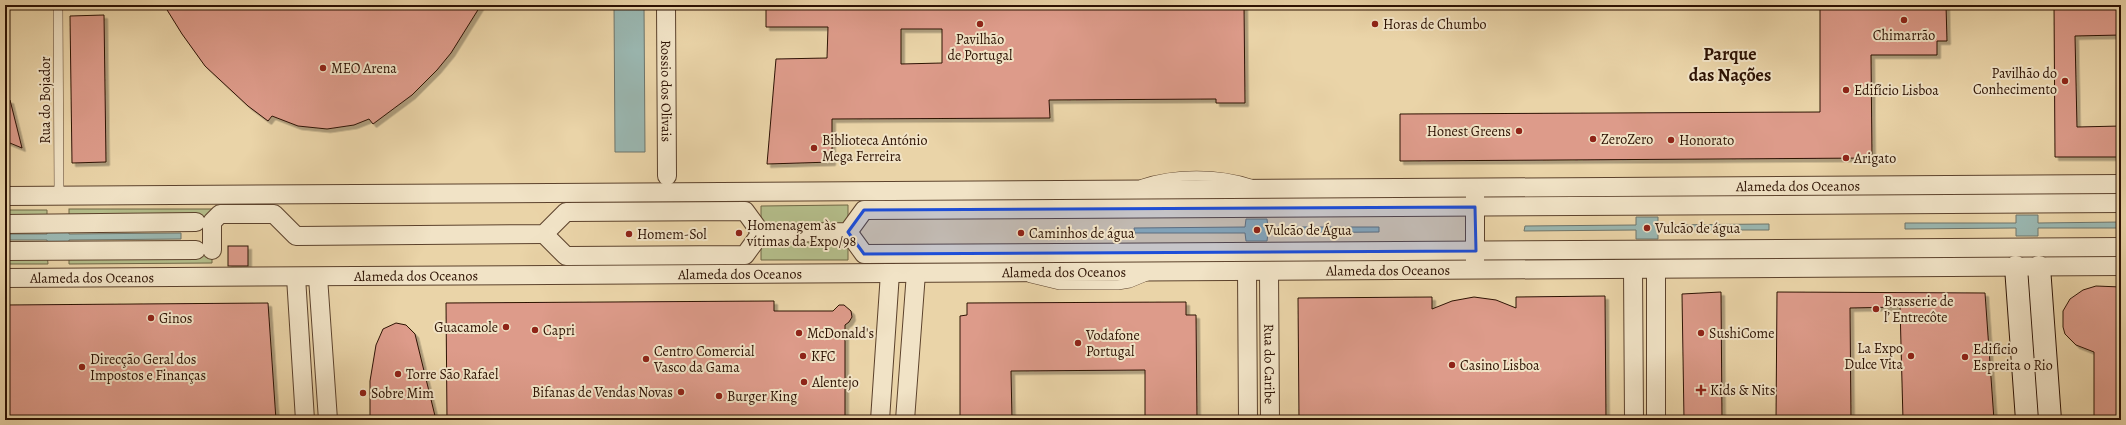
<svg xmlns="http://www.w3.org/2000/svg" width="2126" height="425" font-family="Alegreya,serif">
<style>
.green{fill:#b4bd8a;stroke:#706846}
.water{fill:#9ab7b1;stroke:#6e756b}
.building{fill:#dd9b8a;stroke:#2d1203;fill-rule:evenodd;filter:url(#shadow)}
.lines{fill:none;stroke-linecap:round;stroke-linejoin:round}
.lane-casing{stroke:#5c422c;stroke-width:10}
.street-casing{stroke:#5c422c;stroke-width:20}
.secondary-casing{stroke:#2d1203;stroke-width:24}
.lane{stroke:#f1e3c6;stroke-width:9}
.street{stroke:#f1e3c6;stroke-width:18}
.secondary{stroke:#f1e3c6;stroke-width:22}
.marked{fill:#1d4ed8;fill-opacity:0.2;stroke:#1d4ed8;stroke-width:3;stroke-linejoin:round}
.poi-dot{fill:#8f2418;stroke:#f1e3c6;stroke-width:1.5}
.labels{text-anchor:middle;stroke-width:4;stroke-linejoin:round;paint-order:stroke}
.poi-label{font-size:14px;fill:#2d1203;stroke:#f1e3c6;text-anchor:start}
.street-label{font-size:14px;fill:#2d1203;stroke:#f1e3c6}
.district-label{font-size:18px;font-weight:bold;fill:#2d1203;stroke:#f1e3c6}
</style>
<defs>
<filter id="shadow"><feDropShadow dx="3.5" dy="3.5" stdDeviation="0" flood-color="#0004"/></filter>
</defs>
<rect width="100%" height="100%" fill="#ead4a8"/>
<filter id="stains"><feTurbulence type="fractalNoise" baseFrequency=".005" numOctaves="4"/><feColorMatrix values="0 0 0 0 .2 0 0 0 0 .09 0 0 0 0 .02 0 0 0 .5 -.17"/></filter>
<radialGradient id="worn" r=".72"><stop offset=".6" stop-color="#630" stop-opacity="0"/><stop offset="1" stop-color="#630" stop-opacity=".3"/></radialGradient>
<g class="green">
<path d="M848,205V224L761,225V206Z"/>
<rect x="69" y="209" width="143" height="11"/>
<path d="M5,210H47V220L5,221Z"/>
<path d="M848,240V260H761V241Z"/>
<path d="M212,252V263L69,264V253Z"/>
<path d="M47,253L48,264H5V254Z"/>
</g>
<g class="water">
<path d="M614,5H644L645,152H615Z"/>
<path d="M2016,215H2038V223L2121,222V228H2038V236H2016V228L1905,229V223H2016Z"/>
<path d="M1636,217H1658V225L1769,224V230H1658V239H1636V230L1524,231L1525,226L1636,225Z"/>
<path d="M1246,219H1267L1268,227H1379V232L1268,233L1267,241H1246L1245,233H1135L1134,228L1245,227Z"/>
<path d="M47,226H69V234L181,233V239L69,240V248H48L47,240H5V234H47Z"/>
</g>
<g class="building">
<path d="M164,5H481L451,53L437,70L412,95L373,124L369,119L354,125L327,129L298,126L272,116L268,121L248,106L205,66L182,34Z"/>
<path d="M766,5H1244L1245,103H1216V99L1049,100L1050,118L832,119V162L767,164L776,59L827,58L828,27H766ZM901,29H942V63L901,64Z"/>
<path d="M1820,5H1946L1947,41H1937V55H1871L1872,158L1400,161V114L1820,112Z"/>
<path d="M2054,5H2121V35L2075,36L2077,127L2121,126V157H2055Z"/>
<path d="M104,15L106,162L72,163L70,16Z"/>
<path d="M5,100H10L22,148L5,141Z"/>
<rect x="228" y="246" width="20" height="20"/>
<path d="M2096,286L2121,287V420H2094V352L2076,345L2065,334L2063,327V311L2070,299L2083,290Z"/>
<path d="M1721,292L1722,420H1684L1682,294Z"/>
<path d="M1777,292L1985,293L1994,420H1903L1900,307L1850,308L1851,420H1776Z"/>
<path d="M1605,296L1606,420H1299L1298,298L1432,297V309L1452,301L1474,297L1496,300L1516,308V297Z"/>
<path d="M774,301V311H833L839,305H844L851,311L852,317L849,322L845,325V420H447L446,303Z"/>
<path d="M1186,302V315H1196L1197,420H1145V370L1011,371L1012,420H960V316L967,315V303Z"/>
<path d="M268,303L276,420H5V305Z"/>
<path d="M396,323L406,325L415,334L436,420H370V381L376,345L383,329Z"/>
</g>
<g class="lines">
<defs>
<g id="lane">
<path d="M58,5L59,195"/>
<path d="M1142,184C1175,173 1218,173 1251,184"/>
<path d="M1030,278L1059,285H1118L1130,283L1147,276"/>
</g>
<g id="street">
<path id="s1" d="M666,5L667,176"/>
<path id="s2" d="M5,196L2121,184"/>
<path d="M1475,196V263"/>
<path d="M5,224L196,222"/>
<path d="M848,232L864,254L2121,247"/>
<path d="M544,234L566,256L745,255L761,233"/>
<path d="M212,250V222L220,214H274L296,236L544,234L566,212L745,211L761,233L848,232L864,210L2121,203"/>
<path d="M5,251L196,250"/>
<path d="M1633,269L1634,420"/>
<path d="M1656,269V420"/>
<path d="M1247,271L1248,420"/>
<path id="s3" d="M1269,271L1270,420"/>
<path d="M296,277L305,420"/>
<path d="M318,277L328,420"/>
<path id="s4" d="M5,278L2121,266"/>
<path d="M880,420L890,273"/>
<path d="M905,420L916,273"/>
</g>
<g id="secondary">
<path d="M2016,267L2027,420"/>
<path d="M2039,267L2050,420"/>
</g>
</defs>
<use href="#lane" class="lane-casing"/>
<use href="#street" class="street-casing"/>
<use href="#secondary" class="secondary-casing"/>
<use href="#lane" class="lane"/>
<use href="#street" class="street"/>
<use href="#secondary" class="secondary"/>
</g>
<path class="marked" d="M1475,207L1476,251L864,254L848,232L864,210Z"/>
<g class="poi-dot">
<circle cx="1904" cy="20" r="4"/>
<circle cx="980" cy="24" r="4"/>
<circle cx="1375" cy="24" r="4"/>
<circle cx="323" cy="68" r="4"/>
<circle cx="2065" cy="81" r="4"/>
<circle cx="1846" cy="90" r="4"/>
<circle cx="1519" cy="131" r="4"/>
<circle cx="1593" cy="139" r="4"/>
<circle cx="1671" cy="140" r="4"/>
<circle cx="814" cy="148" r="4"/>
<circle cx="1846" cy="158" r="4"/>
<circle cx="1647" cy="228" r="4"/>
<circle cx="1257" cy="230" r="4"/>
<circle cx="739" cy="233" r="4"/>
<circle cx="1021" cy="233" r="4"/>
<circle cx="629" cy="234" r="4"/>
<circle cx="1876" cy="309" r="4"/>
<circle cx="151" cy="318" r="4"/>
<circle cx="506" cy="327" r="4"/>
<circle cx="535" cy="330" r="4"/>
<circle cx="799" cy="333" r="4"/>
<circle cx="1701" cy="333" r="4"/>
<circle cx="1078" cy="343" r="4"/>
<circle cx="803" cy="356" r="4"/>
<circle cx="1911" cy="356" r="4"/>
<circle cx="1965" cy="357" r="4"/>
<circle cx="646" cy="359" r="4"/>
<circle cx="1452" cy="365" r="4"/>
<circle cx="82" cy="367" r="4"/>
<circle cx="398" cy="374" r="4"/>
<circle cx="804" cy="382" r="4"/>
<path d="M1699 384h4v4h4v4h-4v4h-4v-4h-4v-4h4z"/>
<circle cx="681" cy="392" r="4"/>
<circle cx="363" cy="393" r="4"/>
<circle cx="719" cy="396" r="4"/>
</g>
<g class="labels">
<g class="poi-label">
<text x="1383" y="29">Horas de Chumbo</text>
<text x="1904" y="40" text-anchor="middle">Chimarrão</text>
<text x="980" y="44" text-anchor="middle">Pavilhão<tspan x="980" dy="16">de Portugal</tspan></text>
<text x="331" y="73">MEO Arena</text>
<text x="2057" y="78" text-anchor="end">Pavilhão do<tspan x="2057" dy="16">Conhecimento</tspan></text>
<text x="1854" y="95">Edifício Lisboa</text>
<text x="1511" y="136" text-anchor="end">Honest Greens</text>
<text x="1601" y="144">ZeroZero</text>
<text x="822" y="145">Biblioteca António<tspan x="822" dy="16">Mega Ferreira</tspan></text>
<text x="1679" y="145">Honorato</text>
<text x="1854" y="163">Arigato</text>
<text x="747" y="230">Homenagem às<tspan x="747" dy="16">vítimas da Expo/98</tspan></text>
<text x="1655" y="233">Vulcão de água</text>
<text x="1265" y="235">Vulcão de Água</text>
<text x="1029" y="238">Caminhos de água</text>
<text x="637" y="239">Homem-Sol</text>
<text x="1884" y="306">Brasserie de<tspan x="1884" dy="16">l’ Entrecôte</tspan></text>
<text x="159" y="323">Ginos</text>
<text x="498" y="332" text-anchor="end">Guacamole</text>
<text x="543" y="335">Capri</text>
<text x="807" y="338">McDonald's</text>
<text x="1709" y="338">SushiCome</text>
<text x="1086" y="340">Vodafone<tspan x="1086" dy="16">Portugal</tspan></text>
<text x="1903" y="353" text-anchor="end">La Expo<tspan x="1903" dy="16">Dulce Vita</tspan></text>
<text x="1973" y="354">Edifício<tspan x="1973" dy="16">Espreita o Rio</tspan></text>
<text x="654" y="356">Centro Comercial<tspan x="654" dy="16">Vasco da Gama</tspan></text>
<text x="811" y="361">KFC</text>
<text x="90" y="364">Direcção Geral dos<tspan x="90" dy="16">Impostos e Finanças</tspan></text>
<text x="1460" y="370">Casino Lisboa</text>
<text x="406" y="379">Torre São Rafael</text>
<text x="812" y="387">Alentejo</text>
<text x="1710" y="395">Kids &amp; Nits</text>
<text x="673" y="397" text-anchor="end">Bifanas de Vendas Novas</text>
<text x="371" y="398">Sobre Mim</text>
<text x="727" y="401">Burger King</text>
</g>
<g class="street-label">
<text dy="5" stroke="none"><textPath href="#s1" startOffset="86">Rossio dos Olivais</textPath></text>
<text transform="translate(45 100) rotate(-90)" y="5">Rua do Bojador</text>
<text dy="5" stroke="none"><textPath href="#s2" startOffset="1793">Alameda dos Oceanos</textPath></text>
<text dy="5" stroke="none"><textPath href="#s4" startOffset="1383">Alameda dos Oceanos</textPath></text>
<text dy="5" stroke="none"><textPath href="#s4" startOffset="1059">Alameda dos Oceanos</textPath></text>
<text dy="5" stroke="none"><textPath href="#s4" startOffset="735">Alameda dos Oceanos</textPath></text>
<text dy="5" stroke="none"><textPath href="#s4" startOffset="411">Alameda dos Oceanos</textPath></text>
<text dy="5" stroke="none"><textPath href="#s4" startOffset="87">Alameda dos Oceanos</textPath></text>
<text dy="5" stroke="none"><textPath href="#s3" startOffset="93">Rua do Caribe</textPath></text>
</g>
<g class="district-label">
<text x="1730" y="60">Parque<tspan x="1730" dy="21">das Nações</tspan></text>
</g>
</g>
<rect width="2126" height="425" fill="none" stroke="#ead4a8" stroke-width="20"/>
<rect x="6" y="6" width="2114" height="413" fill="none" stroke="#2d1203" stroke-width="2"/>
<rect x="10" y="10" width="2106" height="405" fill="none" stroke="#2d1203"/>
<rect width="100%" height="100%" filter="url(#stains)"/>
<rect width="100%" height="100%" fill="url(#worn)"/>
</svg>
